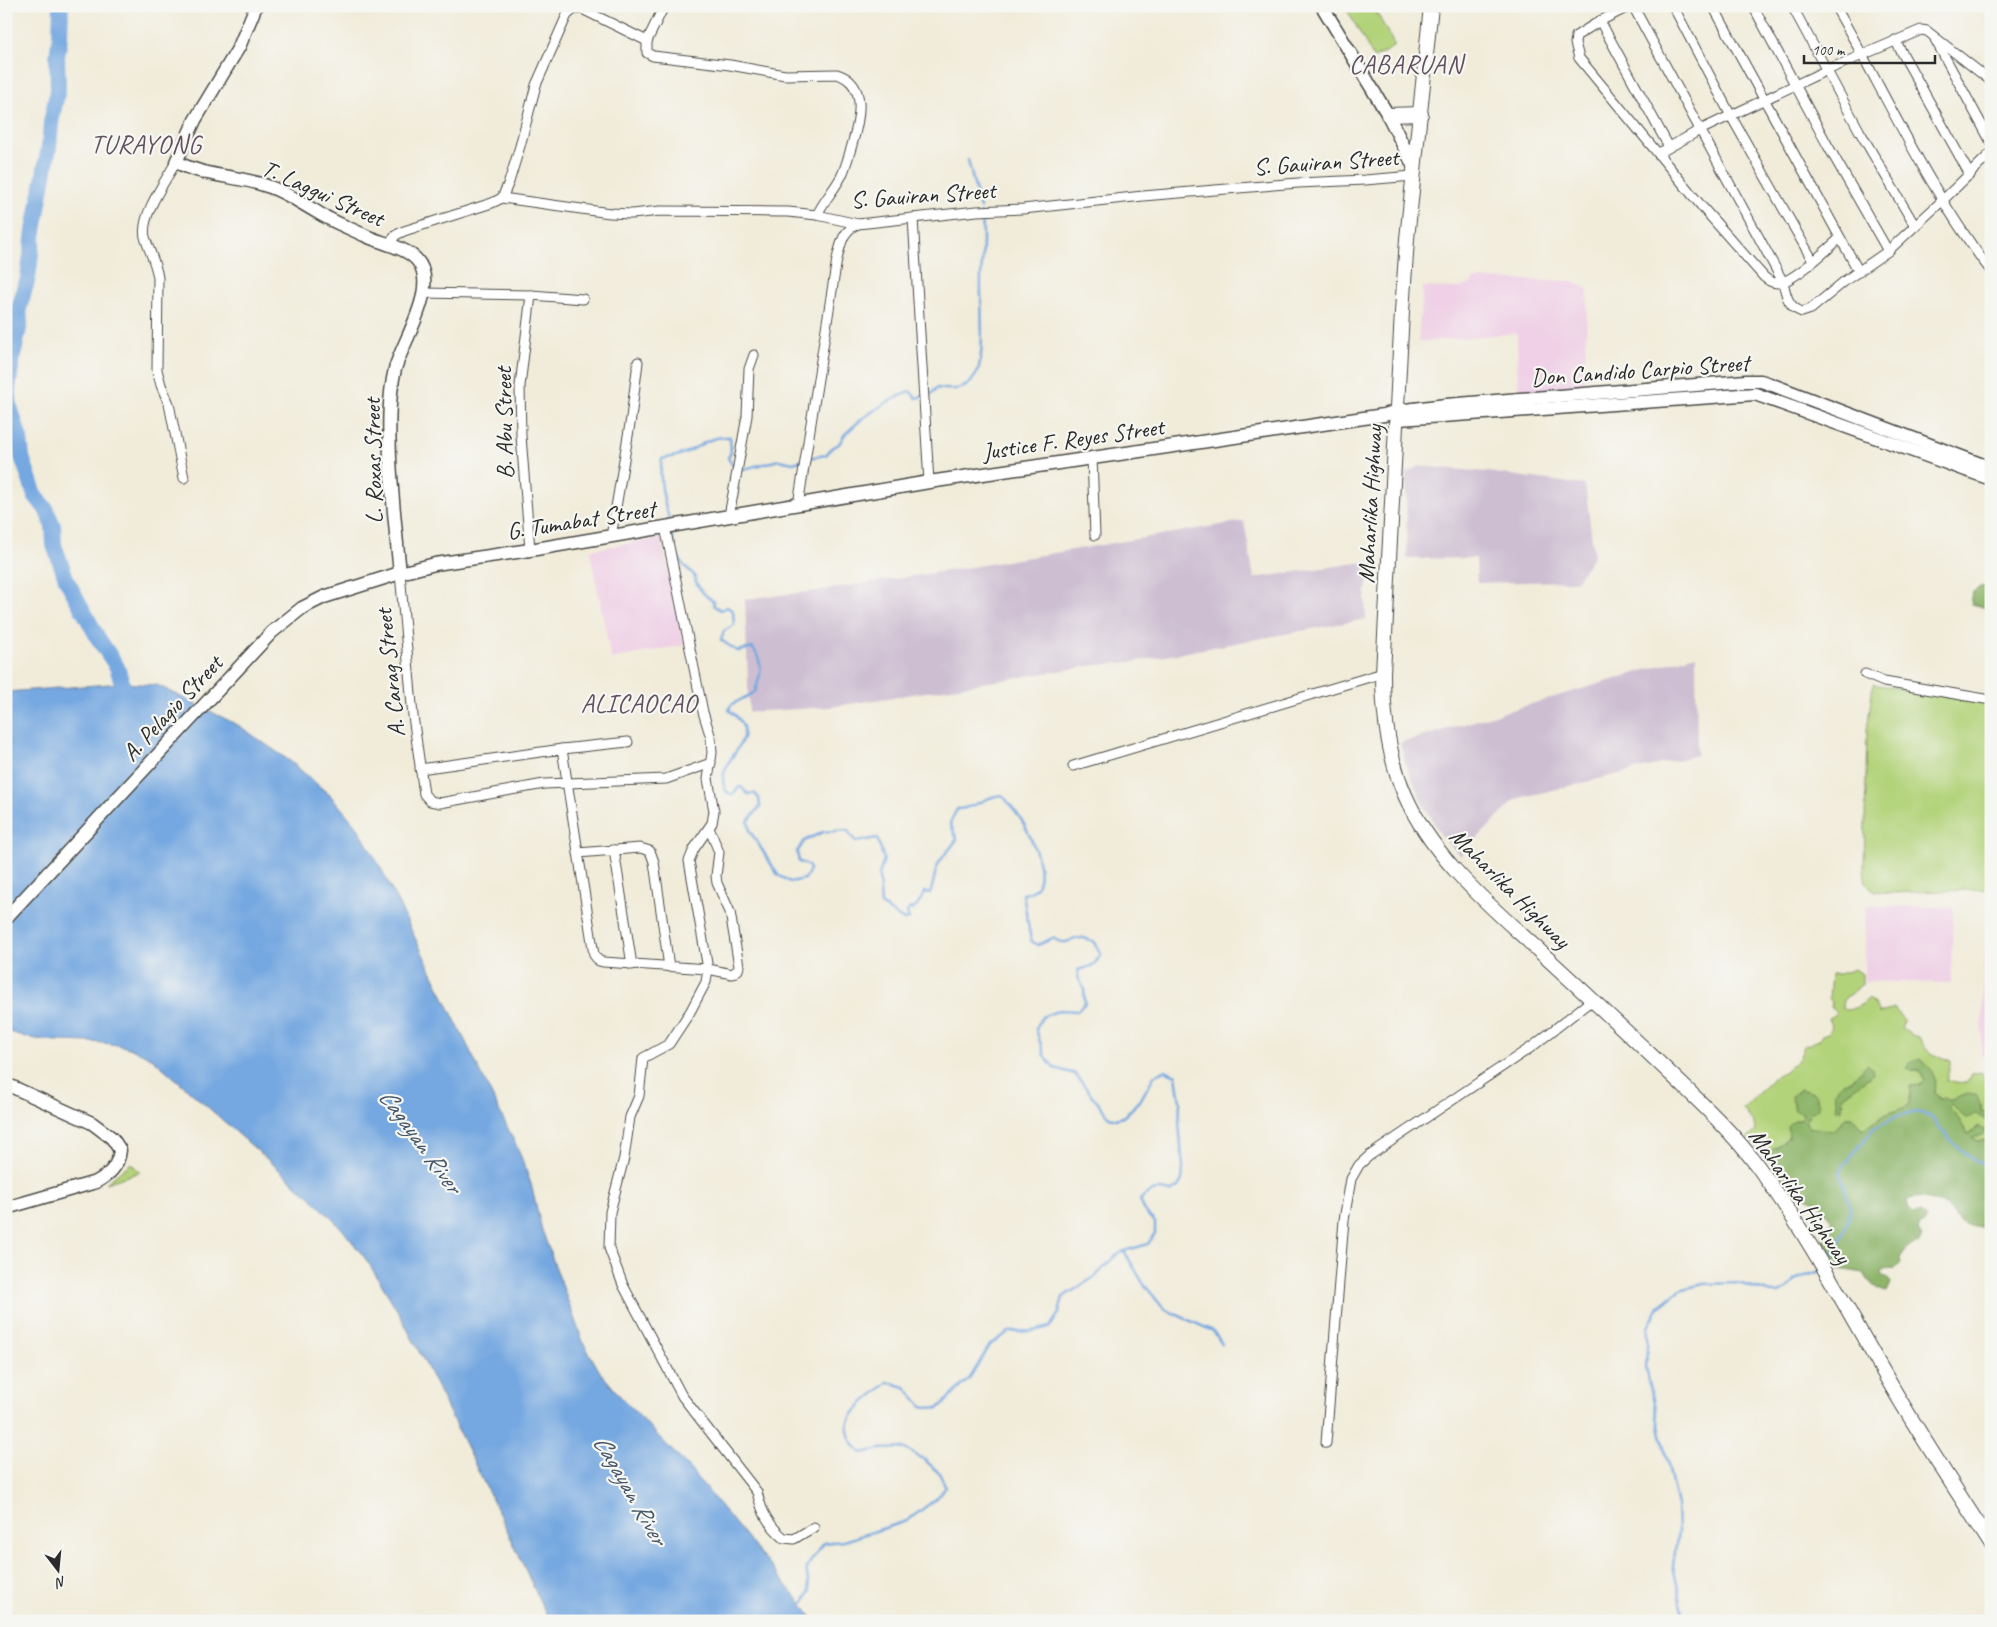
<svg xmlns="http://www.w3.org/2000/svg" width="1997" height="1627" font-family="Caveat,sans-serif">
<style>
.built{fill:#efd0e6}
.industrial{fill:#cdbed2}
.green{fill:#b3d37a;stroke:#6f7f52;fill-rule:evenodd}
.forest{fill:#8eb56a;stroke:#5c704a}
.water{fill:#75a7e0;stroke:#506986}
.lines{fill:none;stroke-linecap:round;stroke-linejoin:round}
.stream{stroke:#75a7e0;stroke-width:2.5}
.river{stroke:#75a7e0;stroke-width:16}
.street-casing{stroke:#494845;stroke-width:11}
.secondary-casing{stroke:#494845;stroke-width:15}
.primary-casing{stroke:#494845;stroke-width:16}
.street{stroke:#fff;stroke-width:9}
.secondary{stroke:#fff;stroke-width:12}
.primary{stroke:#fff;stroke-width:14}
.labels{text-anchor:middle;stroke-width:4.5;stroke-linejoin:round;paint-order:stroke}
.street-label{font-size:24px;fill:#2b2b2b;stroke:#f6f6f2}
.water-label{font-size:25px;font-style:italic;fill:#45566a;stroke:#f6f6f2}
.quarter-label{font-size:26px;letter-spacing:1px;fill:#61515e;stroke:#f6f6f2}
</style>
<rect width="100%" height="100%" fill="#f6f6f2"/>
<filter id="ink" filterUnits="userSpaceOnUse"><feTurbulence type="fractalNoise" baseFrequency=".02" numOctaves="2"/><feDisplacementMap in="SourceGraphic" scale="10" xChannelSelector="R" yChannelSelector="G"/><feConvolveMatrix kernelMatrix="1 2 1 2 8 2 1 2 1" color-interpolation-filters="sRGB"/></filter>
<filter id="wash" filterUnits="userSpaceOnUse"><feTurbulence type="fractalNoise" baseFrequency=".0096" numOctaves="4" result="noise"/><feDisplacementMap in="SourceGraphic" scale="20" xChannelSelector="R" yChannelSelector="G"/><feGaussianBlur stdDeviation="1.12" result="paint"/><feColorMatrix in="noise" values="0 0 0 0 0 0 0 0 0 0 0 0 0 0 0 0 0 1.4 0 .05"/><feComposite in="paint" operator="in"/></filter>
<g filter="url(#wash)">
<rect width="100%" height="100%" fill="#f1ecda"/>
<g class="built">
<path d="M1474,279L1574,281L1588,290L1584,388L1518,393L1517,333L1418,342L1423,287L1459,288L1470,284Z"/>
<path d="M661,538L684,645L611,659L590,550Z"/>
<path d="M1866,906L1953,907L1951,983L1864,981Z"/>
<path d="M1986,921L1991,922V1056H1981Z"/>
</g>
<g class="industrial">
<path d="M1419,466L1488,472L1585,485L1594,555L1576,581L1477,583L1476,558L1407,559L1406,473Z"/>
<path d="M1244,521L1254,578L1371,561L1365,598L1366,619L1133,662L1096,665L831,707L749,712L745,599L816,591L965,568Z"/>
<path d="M1696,655L1697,755L1516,799L1460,856L1442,837L1424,806L1407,768L1400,743Z"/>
</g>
<g class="green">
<path d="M1345,6H1373L1395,46L1374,58Z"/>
<path d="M1873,684L1991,703V889L1892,893L1874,891L1866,883L1864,870L1867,730Z"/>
<path d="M1855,969L1862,974V984L1843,1000L1842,1008C1853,1011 1861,1006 1869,998L1875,1005L1879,1014L1894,1008L1904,1021L1901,1028L1909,1032L1911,1035L1919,1037L1924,1046L1933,1054L1951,1061L1946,1081L1967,1083L1972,1074L1981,1072L1989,1080L1991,1090L1987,1094L1988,1098L1991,1099V1143L1988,1140L1977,1141L1971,1136L1972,1130L1968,1134L1955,1114L1948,1107L1951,1104C1959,1111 1971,1115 1981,1113V1106L1977,1096C1958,1092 1949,1110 1935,1092L1936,1085L1920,1059L1912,1070H1919L1924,1080L1911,1094L1908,1106L1882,1116L1867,1127L1861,1129L1853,1117H1846L1833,1132L1809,1128L1805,1123L1810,1111L1791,1096L1794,1105L1803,1113C1799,1128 1785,1143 1770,1150V1161L1748,1138L1756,1131L1753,1122L1743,1109L1776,1075L1784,1072L1799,1059L1804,1046L1819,1040L1822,1035L1828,1033L1831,1026L1828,1018L1837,1014L1831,1007L1832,1002L1829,999L1831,974H1839ZM1867,1065L1873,1074L1842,1097L1843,1104L1836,1109L1840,1084L1852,1080Z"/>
<path d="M131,1163L140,1172L106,1183Z"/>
</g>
<g class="forest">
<path d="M1991,586V609L1971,604L1973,592L1980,587Z"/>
<path d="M1920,1059C1932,1070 1937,1075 1935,1092L1940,1098H1944L1949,1101L1968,1094L1977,1096L1981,1106V1113L1991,1111L1989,1116L1986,1119L1975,1114L1968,1118L1963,1116L1952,1104L1948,1107L1955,1114L1968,1134L1979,1126L1985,1129L1982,1135L1972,1137L1977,1141L1988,1140L1991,1143V1227L1989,1229C1979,1228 1966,1227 1958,1220C1955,1218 1954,1213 1951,1211C1939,1200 1921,1194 1907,1200L1909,1210L1913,1214L1920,1213L1925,1217V1223L1920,1225L1918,1230L1922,1236L1918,1243L1908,1247L1900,1258L1901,1263L1895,1269L1890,1268L1882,1272V1276L1887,1277L1891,1283L1887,1292C1876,1290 1869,1283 1864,1273L1839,1269L1822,1237L1829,1228L1832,1221C1828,1214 1821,1205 1813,1200C1804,1195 1794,1192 1787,1183C1786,1180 1785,1177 1784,1175C1775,1162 1770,1172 1770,1150L1777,1147L1789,1137L1788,1126L1794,1120H1801L1803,1113L1795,1111L1791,1096L1801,1089L1815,1094L1819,1105L1817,1110L1810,1112L1805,1123L1809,1128L1833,1131L1846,1117H1853L1862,1129L1867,1127L1882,1116L1908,1106L1911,1094L1910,1086L1919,1085L1924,1080L1919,1070H1912L1907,1068L1912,1061Z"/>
<path d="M1867,1064L1872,1068L1873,1074L1842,1097V1110L1836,1109L1837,1103L1834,1093L1840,1084L1852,1080Z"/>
</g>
<path class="water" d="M122,683L157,685L238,725L290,761L332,797L358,828L382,870L519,1151L531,1184L542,1230L583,1342L600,1372L621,1397L688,1467L803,1605L814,1621H549L508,1532L429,1371L399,1313L368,1262L342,1229L310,1197L153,1059C146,1056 139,1051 132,1049C91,1035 46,1049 6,1030V692Z"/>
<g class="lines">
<g class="stream">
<path d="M968,160L980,208"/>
<path d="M808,458L826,455L832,448L839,444L845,434L863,418L884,404L910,391L916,398L931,394L937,388C955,391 970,391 978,370C985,351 980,301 981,278C982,256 985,235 981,213"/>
<path d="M740,470L779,460L793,463L803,460"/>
<path d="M670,522C664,502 658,479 662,459C669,457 675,457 682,454C702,447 706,436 730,437L731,452L728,458L735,468"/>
<path d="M671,529C675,553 676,560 694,575C696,587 704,595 713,601L714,606L721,610L727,607L733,611L734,625L724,631L721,640L737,651L753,648C764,665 761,674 755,692L731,705L729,710C766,737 722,755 723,780C723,783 725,788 726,791L732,795L738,788L741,787L748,794L754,793L759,798L760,807L748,821L750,831L778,875L790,882L805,879L810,870L808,865L799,862L797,852L804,841L823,832L847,830L856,842L877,838L884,859L879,875L881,905L904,920L909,919L907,912L910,908L912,910L917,906L925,892L930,893C934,884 934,874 938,865C941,857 951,849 957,839L950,823L957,809C974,809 985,796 1002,795C1011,805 1019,815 1025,826C1034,843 1054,891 1023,894L1031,941L1038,945L1053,938C1066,947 1069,939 1081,938C1084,937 1089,940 1093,941L1101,954L1094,965L1078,970V977L1084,989L1085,1003L1077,1011L1060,1010L1042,1017L1036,1029L1044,1055L1054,1068L1075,1074L1109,1117L1117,1119L1123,1117L1140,1101L1154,1076L1165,1070L1176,1075L1180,1102L1179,1123L1183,1168L1182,1180L1178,1187L1170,1192C1157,1188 1149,1190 1140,1200L1146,1214L1155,1222V1233L1148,1244L1124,1251L1114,1257L1096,1276L1063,1297L1059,1313L1050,1327L1033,1331L1009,1332L990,1345L970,1378L938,1409L922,1406L905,1387L888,1382C865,1403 827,1422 862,1453L880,1449L903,1448L925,1460L939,1473L946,1487L936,1499L907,1521L844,1541L824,1543L806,1568L810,1592L801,1607"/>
<path d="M1124,1251L1143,1283L1164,1309L1213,1331L1222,1344"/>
<path d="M1828,1265L1844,1231L1851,1209L1840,1174L1843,1167L1874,1128L1900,1115L1918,1112L1931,1117L1952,1142L1976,1162L1991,1166"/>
<path d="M1685,1621L1673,1566L1678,1532L1677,1505L1646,1368L1648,1327L1659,1307L1680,1290L1703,1284L1738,1283L1772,1293H1779L1788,1288L1794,1280L1820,1271"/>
</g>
<path class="river" d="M61,6L60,37L57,57L58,88L51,123L49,147L34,231L28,278L19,308L20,323L11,367L8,389L10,407L20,439L22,457L35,495L46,509L53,526L54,545L67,581L98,638L117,667L122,683L115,704"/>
</g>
</g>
<g filter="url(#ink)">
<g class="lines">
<defs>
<g id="street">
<path d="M1630,6L1600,21L1576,36L1575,43L1579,58L1703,208L1764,277C1769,281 1772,283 1778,283C1793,282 1828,249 1840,238"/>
<path d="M1633,6L1783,282C1786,295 1788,307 1802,312L1811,309L1846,280L1888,251L1943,200L1991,153"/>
<path d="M1673,6L1731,116L1813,261"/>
<path d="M1713,6L1859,272"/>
<path d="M1753,6L1828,146L1888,251"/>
<path d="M1792,6L1860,132L1915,226"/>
<path d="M1835,6C1886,94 1928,190 1991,271"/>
<path d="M1600,21L1669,147"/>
<path d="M1935,39L1991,142"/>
<path d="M1895,40L1970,175"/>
<path d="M647,41V53L653,56L730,65L785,75L837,74C869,84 859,121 852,145C849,155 846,166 842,175C835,189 824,200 817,215"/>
<path d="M1659,153L1700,130L1827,70L1921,30L1927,31L1991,81"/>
<path d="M176,162C166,180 140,216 145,237C149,251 156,263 158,278L157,370L161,385L169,404L184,478"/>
<path d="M502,198L509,182L520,146L536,85L567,15L574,9H582L647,41L664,6"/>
<path d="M913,218L929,482"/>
<path d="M388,245L396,235L404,231L492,203L502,198L610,213L632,214L660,211L788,212L817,215L858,224L977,211L1023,209L1143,196L1298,183L1365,180L1413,176"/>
<path d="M423,293L531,295L583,299"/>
<path d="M1092,458L1095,535"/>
<path d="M798,505L837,259C841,244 842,231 858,224"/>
<path d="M729,516L747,416L749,369L754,355"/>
<path d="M665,527L703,712L711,738L712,753L708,779L714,811L712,823L694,849L689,861L708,969L706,982L690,1012L669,1044L643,1058L639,1096L630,1117L624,1158L610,1212L609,1248L623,1285L682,1396L757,1492C762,1513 768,1524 784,1538L794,1539L814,1527"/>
<path d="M611,537L631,418L638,362"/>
<path d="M530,550L521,436L520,386L531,295"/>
<path d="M400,573L413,716L424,794L430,801L440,803L544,784L666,779L711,763"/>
<path d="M1865,674L1884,682L1991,700"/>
<path d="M562,749L628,742"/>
<path d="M1073,766L1383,673"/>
<path d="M420,769L562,749L594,955L599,961L603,962L708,969L732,974L738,970L739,966L730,912L717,883L716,876L719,852L709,828"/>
<path d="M614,850L632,965"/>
<path d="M578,853L640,848L650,851L654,862L669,967"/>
<path d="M1326,1443L1344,1220L1351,1179L1359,1165L1369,1156L1533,1046L1592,1000"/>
</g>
<g id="secondary">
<path d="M256,6L239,47L195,120L176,162C208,178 238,175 270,187C287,193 301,203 317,212C331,221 349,228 364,235C380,243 403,246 416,259C441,285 403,340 395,369C388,398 389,430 390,459C392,497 396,535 400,573"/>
<path d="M1322,6L1388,115L1414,167"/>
<path d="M1399,419L1755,394L1991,479"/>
<path d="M6,918L272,632L302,608L324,597L400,573L435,564L530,550L929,482L1384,415L1397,411L1446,405L1746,381H1761L1770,384L1991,468"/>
<path d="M6,1084L92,1123L112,1138L120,1150C118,1167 109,1175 96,1182L6,1208"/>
<path d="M6,1619L8,1621"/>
</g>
<g id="primary">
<path d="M1431,6L1407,239L1402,312L1383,673C1383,715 1388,756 1405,795C1432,857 1486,902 1535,947C1582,990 1628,1033 1674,1077C1702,1104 1733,1133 1756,1164C1805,1230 1843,1302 1884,1373C1917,1431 1954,1487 1991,1544"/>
<path d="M1388,115L1421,114"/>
</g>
</defs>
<use href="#street" class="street-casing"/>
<use href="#secondary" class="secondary-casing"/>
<use href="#primary" class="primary-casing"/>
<use href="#street" class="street"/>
<use href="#secondary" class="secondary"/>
<use href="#primary" class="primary"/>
</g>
</g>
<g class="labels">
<g class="street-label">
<text transform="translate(1326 162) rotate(-4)" y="8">S. Gauiran Street</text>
<text transform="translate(323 193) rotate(24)" y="8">T. Laggui Street</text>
<text transform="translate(923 195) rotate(-4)" y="8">S. Gauiran Street</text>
<text transform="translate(1640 370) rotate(-4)" y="8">Don Candido Carpio Street</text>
<text transform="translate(504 423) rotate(-91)" y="8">B. Abu Street</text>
<text transform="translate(1073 439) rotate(-8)" y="8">Justice F. Reyes Street</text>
<text transform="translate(373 461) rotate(-91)" y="8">L. Roxas Street</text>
<text transform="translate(1370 504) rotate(-87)" y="8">Maharlika Highway</text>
<text transform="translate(581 520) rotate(-9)" y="8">G. Tumabat Street</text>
<text transform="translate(390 673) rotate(-96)" y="8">A. Carag Street</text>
<text transform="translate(172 708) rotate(-47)" y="8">A. Pelagio Street</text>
<text transform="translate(1510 888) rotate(45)" y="8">Maharlika Highway</text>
<text transform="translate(1800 1196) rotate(55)" y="8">Maharlika Highway</text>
</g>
<g class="water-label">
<text transform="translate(421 1140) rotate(54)" y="9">Cagayan River</text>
<text transform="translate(631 1489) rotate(60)" y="9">Cagayan River</text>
</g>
<g class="quarter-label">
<text x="1406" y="73">CABARUAN</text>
<text x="146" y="153">TURAYONG</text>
<text x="639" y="712">ALICAOCAO</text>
</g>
</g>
<rect width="1997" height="1627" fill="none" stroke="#f6f6f2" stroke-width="25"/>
<g transform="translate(58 1570) rotate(164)" stroke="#f6f6f2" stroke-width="4" paint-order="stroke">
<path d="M0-4L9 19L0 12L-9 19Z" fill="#2b2b2b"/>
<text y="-8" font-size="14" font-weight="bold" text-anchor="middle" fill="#2b2b2b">N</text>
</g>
<path d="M1804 55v8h131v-8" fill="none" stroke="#2b2b2b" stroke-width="2.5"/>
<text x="1812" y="55" font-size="15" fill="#2b2b2b" stroke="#f6f6f2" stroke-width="4" paint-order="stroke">100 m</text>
</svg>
